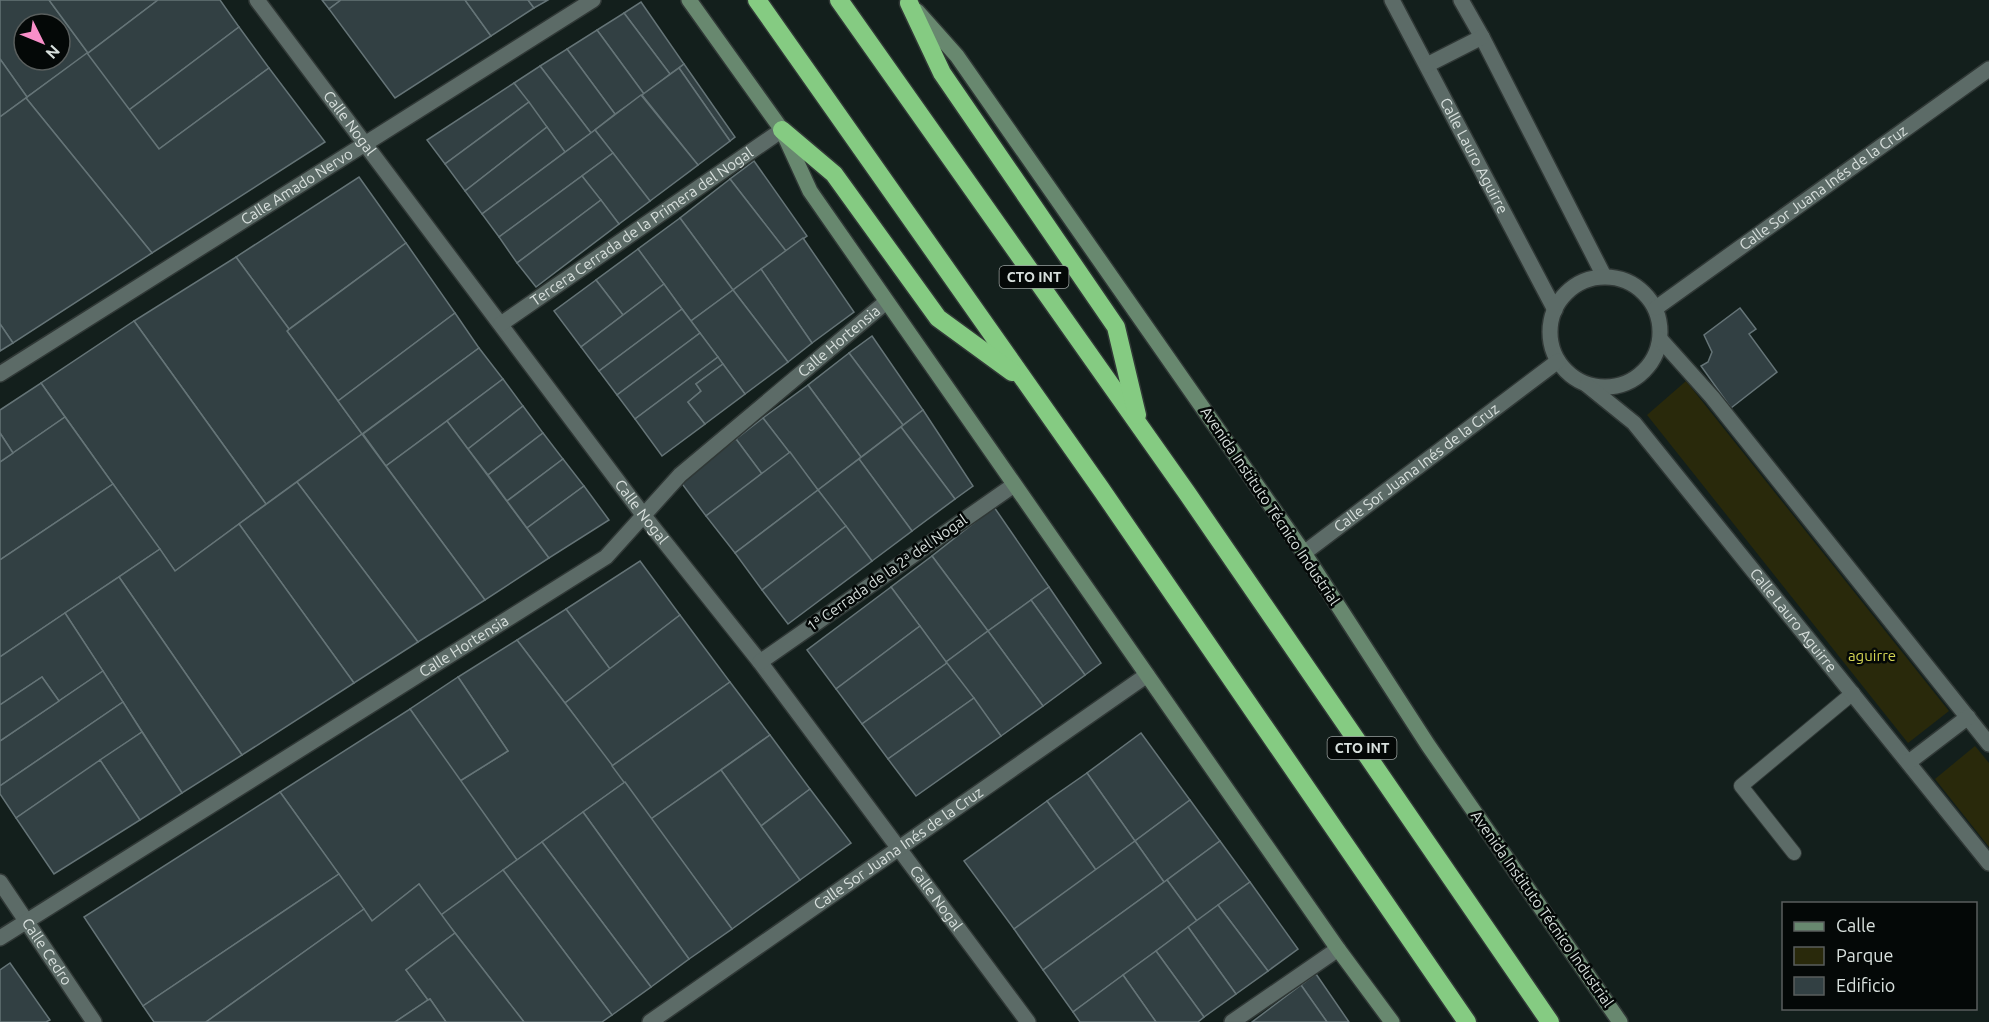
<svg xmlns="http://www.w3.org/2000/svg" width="1989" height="1022" font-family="Ubuntu,sans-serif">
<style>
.green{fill:#29290b}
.building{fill:#324043;stroke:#657477;stroke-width:1.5;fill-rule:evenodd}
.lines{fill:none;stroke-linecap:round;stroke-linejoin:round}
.lane-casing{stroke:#303836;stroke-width:16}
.street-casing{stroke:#303836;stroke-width:18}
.secondary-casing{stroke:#303836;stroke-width:18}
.highway-casing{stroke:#303836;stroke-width:21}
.lane{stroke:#5c6b67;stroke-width:14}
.street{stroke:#5c6b67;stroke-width:15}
.secondary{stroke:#68886f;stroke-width:15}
.highway{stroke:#85cb82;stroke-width:18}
.labels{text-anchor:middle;stroke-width:5;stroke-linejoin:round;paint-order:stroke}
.shield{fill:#040807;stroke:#989f9d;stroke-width:1.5}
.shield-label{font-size:14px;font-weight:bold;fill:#d8e0dd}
.street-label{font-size:15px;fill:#d8e0dd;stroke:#040807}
.park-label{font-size:15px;fill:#d5d553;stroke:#040807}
</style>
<rect width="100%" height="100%" fill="#131f1c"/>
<g class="green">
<path d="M1686,381L1949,711L1908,743L1647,415Z"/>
<path d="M1975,746L1989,763V847L1935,779Z"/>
</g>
<g class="building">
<path d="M0,0H49L88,53L27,97L0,59ZM24,24H60V60H24Z"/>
<path d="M49,0H158L88,53Z"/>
<path d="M158,0H220L239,27L129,110L87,54Z"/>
<path d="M322,0H341L329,9Z"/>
<path d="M341,0H465L491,36L395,98L329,9Z"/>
<path d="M465,0H528L534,8L491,36Z"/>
<path d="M528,0H548L534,8Z"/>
<path d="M641,2L684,64L670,74L624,13Z"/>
<path d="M624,13L670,74L644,94L597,30Z"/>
<path d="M239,27L269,68L159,149L129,110Z"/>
<path d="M597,30L644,94L615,114L567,49Z"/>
<path d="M567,49L615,114L591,133L540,66Z"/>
<path d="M87,53L159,149L269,68L325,142L152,253L26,98Z"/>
<path d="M0,59L27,97L0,117Z"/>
<path d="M684,64L735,137L730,141L679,68Z"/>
<path d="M540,66L591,133L565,152L514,83Z"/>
<path d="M679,68L730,141L698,165L642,95Z"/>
<path d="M514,83L529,102L445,164L427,140Z"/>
<path d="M641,95L698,165L650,201L595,130Z"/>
<path d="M26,98L152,253L13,343L0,324V117Z"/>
<path d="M529,102L547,127L465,191L445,164Z"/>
<path d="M547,127L565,152L482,214L465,191Z"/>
<path d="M595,130L613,153L499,237L482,214Z"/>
<path d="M613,153L650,201L619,224L582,176Z"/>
<path d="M754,161L807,236L786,251L730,179Z"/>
<path d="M582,176L601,200L517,263L499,237Z"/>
<path d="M359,177L406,243L289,329L236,257Z"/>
<path d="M730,179L786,251L733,290L680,218Z"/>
<path d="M601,200L619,224L536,287L517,263Z"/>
<path d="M680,218L733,290L691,321L638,249Z"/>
<path d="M803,238L854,312L812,343L761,269Z"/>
<path d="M406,243L455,313L338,401L287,331Z"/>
<path d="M638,249L664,284L623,315L596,280Z"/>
<path d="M236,257L289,329L287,331L362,434L266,504L134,321Z"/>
<path d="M761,269L812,343L788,362L733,290Z"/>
<path d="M596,280L623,315L581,347L554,311Z"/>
<path d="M664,284L682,309L599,371L581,347Z"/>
<path d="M733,290L788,362L745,394L691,321Z"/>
<path d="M1740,308L1756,329L1749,334L1777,372L1731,408L1701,366L1708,362L1712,352L1704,335Z"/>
<path d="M682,309L700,333L617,395L599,371Z"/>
<path d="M455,313L479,348L362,434L338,401Z"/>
<path d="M134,321L266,504L175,571L41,383Z"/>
<path d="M0,324L13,343L0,351Z"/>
<path d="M700,333L718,357L635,419L617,395Z"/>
<path d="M872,336L923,410L903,425L849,353Z"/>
<path d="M479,348L503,379L386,466L363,434Z"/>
<path d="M849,353L903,425L861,457L808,385Z"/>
<path d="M718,357L723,364L696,384L701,391L688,402L705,424L662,456L635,419Z"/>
<path d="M723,364L745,394L705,424L688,402L701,391L696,384Z"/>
<path d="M503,379L523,406L468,449L447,421Z"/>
<path d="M41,383L65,417L13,453L0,433V410Z"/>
<path d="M808,385L861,457L818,490L763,418Z"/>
<path d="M523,406L543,433L488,475L468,449Z"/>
<path d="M923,410L973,486L955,499L901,427Z"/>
<path d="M65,417L113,484L0,560V462Z"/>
<path d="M763,418L790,453L762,474L736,439Z"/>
<path d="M447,421L549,558L485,600L386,466Z"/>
<path d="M901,427L955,499L912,531L859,459Z"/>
<path d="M0,433L13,453L0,462Z"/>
<path d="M543,433L563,459L507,501L488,475Z"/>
<path d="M362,434L485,600L418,642L297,482Z"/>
<path d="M736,439L762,474L706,516L680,481Z"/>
<path d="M790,452L818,490L735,553L706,516Z"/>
<path d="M563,459L584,486L527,528L507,501Z"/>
<path d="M859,459L912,531L872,561L818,490Z"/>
<path d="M297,482L418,642L354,683L239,524Z"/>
<path d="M113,484L160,549L0,657V560Z"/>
<path d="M584,486L609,520L549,558L527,528Z"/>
<path d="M818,490L846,526L762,590L735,553Z"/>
<path d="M994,507L1049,587L988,631L932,556Z"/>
<path d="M239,524L354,683L242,755L119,577L160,549L175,571Z"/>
<path d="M846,526L872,561L788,624L762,590Z"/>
<path d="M932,556L988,631L946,662L891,587Z"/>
<path d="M640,561L680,615L610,669L566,609Z"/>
<path d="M119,577L242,755L182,793L65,613Z"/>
<path d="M891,587L920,626L836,689L807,650Z"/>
<path d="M1049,587L1101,663L1085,675L1031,600Z"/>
<path d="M1031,600L1085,675L1043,706L988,631Z"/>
<path d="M566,609L610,669L565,703L517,640Z"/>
<path d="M65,613L103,671L59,701L42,677L0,705V657Z"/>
<path d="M680,615L730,682L612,766L565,703Z"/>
<path d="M920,626L947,663L862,724L836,689Z"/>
<path d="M988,631L1043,706L1001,736L946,662Z"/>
<path d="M517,640L625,782L517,860L460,781L508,751L458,677Z"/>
<path d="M947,663L974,698L888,759L862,724Z"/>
<path d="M103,671L123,702L0,786V741Z"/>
<path d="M42,677L59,701L0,741V705Z"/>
<path d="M458,677L508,751L460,781L410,709Z"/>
<path d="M730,682L770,735L651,819L612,766Z"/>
<path d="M974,698L1001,736L916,796L888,759Z"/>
<path d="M123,702L142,732L16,818L0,794V786Z"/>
<path d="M410,709L517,860L440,916L419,884L372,921L280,792Z"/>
<path d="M142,732L182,793L140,820L100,760Z"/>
<path d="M1141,733L1190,800L1135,841L1087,773Z"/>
<path d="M770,735L810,789L761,826L721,770Z"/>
<path d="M100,760L140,820L54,874L16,818Z"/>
<path d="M721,770L800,880L732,929L651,819Z"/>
<path d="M1087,773L1135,841L1096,870L1047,801Z"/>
<path d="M625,782L732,929L689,959L583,812Z"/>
<path d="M810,789L851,843L800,880L761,826Z"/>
<path d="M280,792L339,874L143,1006L84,917Z"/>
<path d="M1190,800L1220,841L1164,882L1135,841Z"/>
<path d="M1047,801L1096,870L1014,929L964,861Z"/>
<path d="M583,812L689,959L651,987L542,842Z"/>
<path d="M1135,841L1164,882L1043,970L1014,929Z"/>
<path d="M1220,841L1250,882L1197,921L1167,880Z"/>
<path d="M542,842L651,987L612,1015L503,870Z"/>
<path d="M503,870L612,1015L602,1022H524L441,915Z"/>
<path d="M339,874L364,909L206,1022H154L143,1006Z"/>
<path d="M1167,880L1197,921L1073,1012L1043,970Z"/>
<path d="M1250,882L1298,949L1268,971L1218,905Z"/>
<path d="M419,884L455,933L406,970L428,1000L395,1022H206L364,909L372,921Z"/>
<path d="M1218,905L1268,971L1236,994L1188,927Z"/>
<path d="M1188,927L1236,994L1204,1017L1156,951Z"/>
<path d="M455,933L524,1022H446L430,999L428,1000L406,970Z"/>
<path d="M1156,951L1204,1017L1198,1022H1156L1123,975Z"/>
<path d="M10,963L50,1020L46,1022H0V970Z"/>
<path d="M1316,974L1349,1022H1327L1301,985Z"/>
<path d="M1123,975L1156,1022H1080L1073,1012Z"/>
<path d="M1301,985L1327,1022H1252Z"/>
<path d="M430,999L446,1022H395L428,1000Z"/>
</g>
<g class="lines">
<defs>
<path id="lane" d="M1794,853L1741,786L1853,693"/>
<g id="street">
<path id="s1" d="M257,0L644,516L760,662L1028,1022"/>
<path id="s2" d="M1392,0L1555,310"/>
<path d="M1461,0L1482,37L1604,276"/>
<path d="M1427,65L1482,37"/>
<circle cx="1605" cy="332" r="55"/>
<path id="s3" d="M1656,308L1989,69"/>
<path id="s4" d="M501,324L782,130"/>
<path d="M1660,339L1712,397L1989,744"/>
<path id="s5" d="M0,374L593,0"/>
<path id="s6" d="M1587,385L1634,423L1989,863"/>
<path id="s7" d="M1304,553L1558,361"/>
<path d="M760,662L1014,485"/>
<path d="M1909,762L1968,717"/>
<path id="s8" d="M0,882L94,1022"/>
<path id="s9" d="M0,938L606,557L680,475L886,302"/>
<path id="s10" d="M650,1022L1147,675"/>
<path d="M1232,1022L1338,949"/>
</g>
<g id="secondary">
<path d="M689,0L782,130L810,191L1338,949L1392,1022"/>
<path d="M917,11L957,56L1304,553L1428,745L1620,1022"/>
</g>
<g id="highway">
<path d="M757,0L1101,489L1467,1022"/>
<path d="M839,0L1187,493L1550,1022"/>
<path d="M909,3L942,73L1116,327L1137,415"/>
<path d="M782,130L834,174L938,318L1012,372"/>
</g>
</defs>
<use href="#lane" class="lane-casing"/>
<use href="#street" class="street-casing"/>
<use href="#secondary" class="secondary-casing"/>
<use href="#highway" class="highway-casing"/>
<use href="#lane" class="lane"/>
<use href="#street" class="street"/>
<use href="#secondary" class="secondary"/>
<use href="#highway" class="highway"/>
</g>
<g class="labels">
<g class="shield">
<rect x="999.5" y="266" width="69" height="22" rx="4.5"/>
<rect x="1327.5" y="737" width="69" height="22" rx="4.5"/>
</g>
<g class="shield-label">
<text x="1034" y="282">CTO INT</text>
<text x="1362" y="753">CTO INT</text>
</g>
<g class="street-label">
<text dy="5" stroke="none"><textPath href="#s1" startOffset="154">Calle Nogal</textPath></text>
<text dy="5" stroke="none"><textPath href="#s2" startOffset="176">Calle Lauro Aguirre</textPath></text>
<text dy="5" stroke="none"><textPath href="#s5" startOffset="351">Calle Amado Nervo</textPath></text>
<text dy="5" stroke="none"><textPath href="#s3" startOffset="206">Calle Sor Juana Inés de la Cruz</textPath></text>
<text dy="5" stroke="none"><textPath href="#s4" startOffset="171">Tercera Cerrada de la Primera del Nogal</textPath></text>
<text dy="5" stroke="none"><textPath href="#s9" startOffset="1034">Calle Hortensia</textPath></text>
<text dy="5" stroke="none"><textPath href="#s7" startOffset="141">Calle Sor Juana Inés de la Cruz</textPath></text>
<text transform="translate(1270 506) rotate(56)" y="5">Avenida Instituto Técnico Industrial</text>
<text dy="5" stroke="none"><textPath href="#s1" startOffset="640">Calle Nogal</textPath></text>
<text transform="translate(887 573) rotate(-35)" y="5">1ª Cerrada de la 2ª del Nogal</text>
<text dy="5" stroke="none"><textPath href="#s6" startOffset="314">Calle Lauro Aguirre</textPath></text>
<text dy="5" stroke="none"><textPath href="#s9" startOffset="548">Calle Hortensia</textPath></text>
<text dy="5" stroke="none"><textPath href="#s10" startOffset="303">Calle Sor Juana Inés de la Cruz</textPath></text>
<text dy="5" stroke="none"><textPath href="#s1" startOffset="1126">Calle Nogal</textPath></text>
<text transform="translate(1542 909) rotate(55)" y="5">Avenida Instituto Técnico Industrial</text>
<text dy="5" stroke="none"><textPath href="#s8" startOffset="84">Calle Cedro</textPath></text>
</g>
<g class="park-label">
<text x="1872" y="661">aguirre</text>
</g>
</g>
<rect x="1782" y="902" width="195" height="108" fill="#040807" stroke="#595e5d" stroke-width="1.5"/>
<rect x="1794" y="922" width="30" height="9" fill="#68886f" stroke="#595e5d" stroke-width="1.5"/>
<text x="1836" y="932" font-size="18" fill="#d8e0dd">Calle</text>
<rect x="1794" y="947" width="30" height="18" fill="#29290b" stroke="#595e5d" stroke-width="1.5"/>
<text x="1836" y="962" font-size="18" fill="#d8e0dd">Parque</text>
<rect x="1794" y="977" width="30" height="18" fill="#324043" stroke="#595e5d" stroke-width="1.5"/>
<text x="1836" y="992" font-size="18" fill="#d8e0dd">Edificio</text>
<g transform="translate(42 42) rotate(133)"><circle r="28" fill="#040807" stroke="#595e5d" stroke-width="1.5"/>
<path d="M0-4.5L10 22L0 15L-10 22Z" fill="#f98fc9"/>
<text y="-9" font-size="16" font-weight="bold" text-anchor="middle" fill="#d8e0dd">N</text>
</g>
</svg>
